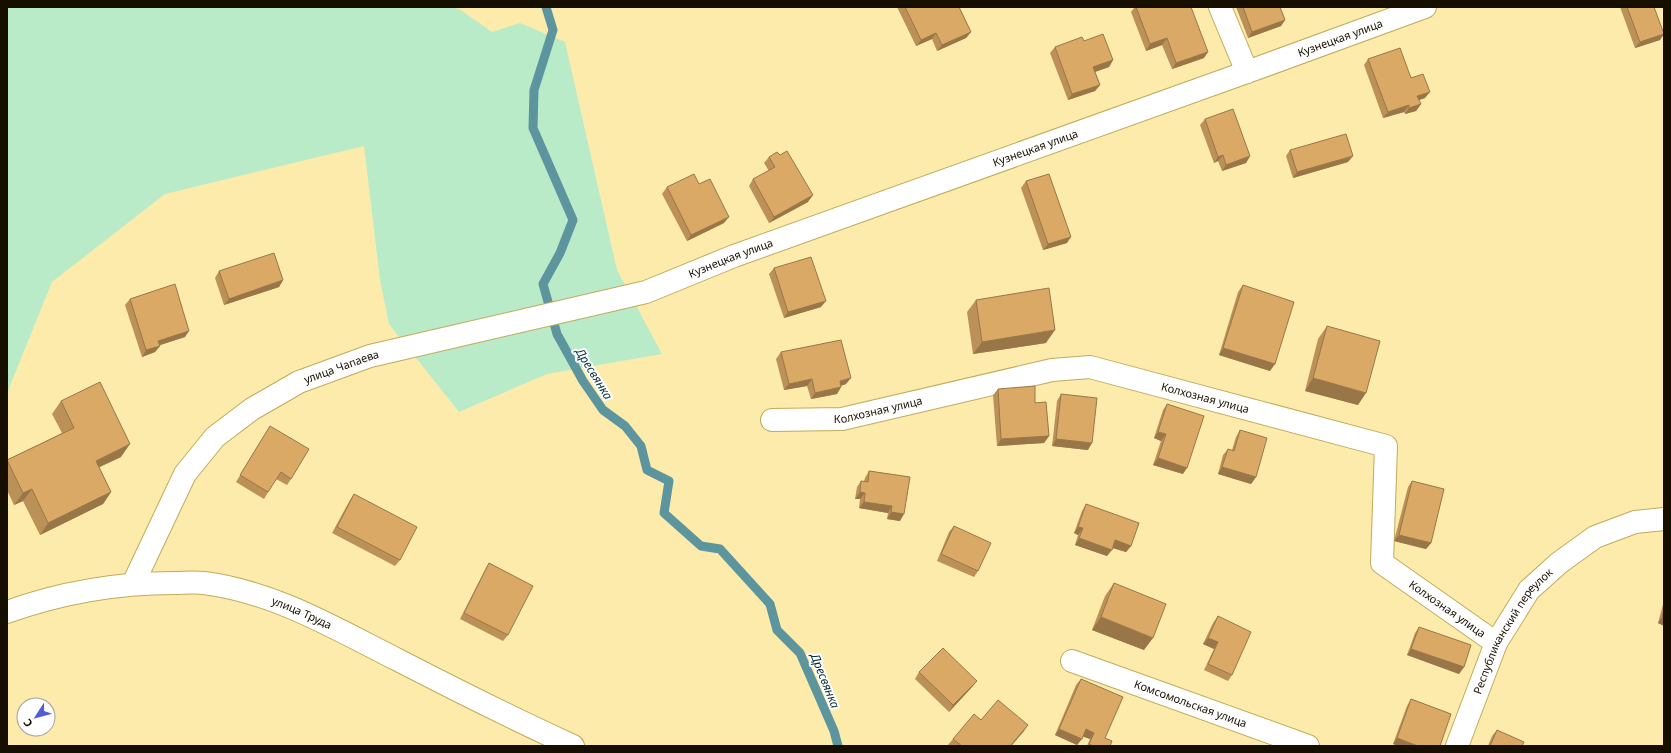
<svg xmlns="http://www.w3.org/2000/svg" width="1671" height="753" font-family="'Noto Sans',sans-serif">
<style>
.green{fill:#baebc8}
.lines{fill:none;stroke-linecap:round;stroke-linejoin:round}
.stream{stroke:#5c959e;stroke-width:9}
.street-casing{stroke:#c0aa5b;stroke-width:24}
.secondary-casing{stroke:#c0aa5b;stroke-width:24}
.street{stroke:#fff;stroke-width:22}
.secondary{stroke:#fff;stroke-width:22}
.wall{fill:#bb9158}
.shaded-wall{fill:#997647}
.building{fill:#daa966;stroke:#997647}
.labels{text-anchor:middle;stroke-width:4;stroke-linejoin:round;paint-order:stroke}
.street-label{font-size:11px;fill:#160f00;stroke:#fff}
.water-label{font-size:12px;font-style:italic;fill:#063139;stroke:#fff}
</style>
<rect width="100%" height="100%" fill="#fdebac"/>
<path class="green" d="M7,7H450L459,9L492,32L520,23L565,42L617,270L662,354L547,374L459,412L389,324L380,280L364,146L165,194L52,282L7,393Z"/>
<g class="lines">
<path class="stream" d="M546,7L553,30L534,90L533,128L573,220L560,253L543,284L557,334L583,381L603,410L625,426L641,446L647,470L669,481L664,513L701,546L720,549L770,604L777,630L800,653L834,731L838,746"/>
<defs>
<g id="street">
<path d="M1220,7L1247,72"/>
<path id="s1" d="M772,420L842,419L1052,370L1090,367L1386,446L1382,563L1496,643"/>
<path id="s2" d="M133,584L185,474L215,437L252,409L299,382L370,356L646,292L734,256L1247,72L1425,7"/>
<path id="s3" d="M1072,661L1308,746"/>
<path id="s4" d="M1457,746L1496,643L1529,590L1559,563L1595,537L1635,522L1664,519"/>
</g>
<g id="secondary">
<path id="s5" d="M7,612C60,593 117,583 174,583C184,583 194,582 204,583C275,592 336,629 398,660C456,690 514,719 573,746"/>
</g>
</defs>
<use href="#street" class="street-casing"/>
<use href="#secondary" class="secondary-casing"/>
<use href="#street" class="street"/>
<use href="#secondary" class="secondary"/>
</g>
<g class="wall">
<path d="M897,7H959L971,32L966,38L937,51L932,39L916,46Z"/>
<path d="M1135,7H1191L1204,58L1172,69L1162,45L1146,51L1131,12Z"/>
<path d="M1236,7H1280L1285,20L1281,26L1248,38Z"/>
<path d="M1620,7H1654L1660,40L1635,48Z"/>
<path d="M1084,41L1113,60L1109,67L1095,72L1100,85L1095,91L1068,100L1050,53L1055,47Z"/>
<path d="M1368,59L1411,78L1425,98L1419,100L1421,104L1416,111L1405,114L1404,112L1383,118L1364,65Z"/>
<path d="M1205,119L1250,156L1246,163L1222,171L1218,161L1214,163L1200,125Z"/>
<path d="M1290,150L1348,162L1293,178L1286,156Z"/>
<path d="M769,157L808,202L769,223L749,186L753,179L769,171L764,163Z"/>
<path d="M1026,181L1067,243L1043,250L1021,188Z"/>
<path d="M699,184L724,223L687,241L662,194L667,187Z"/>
<path d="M774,268L821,307L784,318L769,274Z"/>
<path d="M219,271L283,280L279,287L224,305L215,278Z"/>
<path d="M1243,285L1270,371L1219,355L1238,292Z"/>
<path d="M130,299L185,337L160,345V346L155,352L142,357L125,305Z"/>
<path d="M976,300L1046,343L973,354L967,312Z"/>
<path d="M1327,326L1358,405L1305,391L1318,339Z"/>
<path d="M781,352L846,384L841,386V387L837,394L811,399L807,386L784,390L776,359Z"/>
<path d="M998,389L1035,403L1049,436L1044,443L997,446L993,395Z"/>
<path d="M1061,394L1088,450L1052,446L1057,401Z"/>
<path d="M61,401L121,457L99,467L111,492L103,504L40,535L23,501L14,505L7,490V460L62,433L52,414Z"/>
<path d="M1167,404L1183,474L1153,465L1161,441L1154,438L1163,410Z"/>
<path d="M270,426L291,479L287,485L276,479L264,499L236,482Z"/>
<path d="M1240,430L1256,477L1251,484L1218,474L1223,455L1228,449L1232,450L1236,437Z"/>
<path d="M869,471L910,477L900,521L887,519L888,513L859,508L860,499H855L857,487L861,481H864L865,478Z"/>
<path d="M1412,481L1431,543L1426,549L1394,541L1408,487Z"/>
<path d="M354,494L400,560L395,566L332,533L350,500Z"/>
<path d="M1086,504L1131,546L1126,552L1112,548L1107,556L1075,545L1078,535L1074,533L1082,511Z"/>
<path d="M954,526L978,571L974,577L937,561L949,532Z"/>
<path d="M489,563L508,635L503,641L460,619L485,570Z"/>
<path d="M1114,583L1144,650L1092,630L1105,596Z"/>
<path d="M1664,601V626L1658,623Z"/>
<path d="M1218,616L1232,675L1228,681L1204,670L1214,649L1203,644L1213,623Z"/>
<path d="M1419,627L1464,667L1459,674L1407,655L1415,633Z"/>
<path d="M919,672L977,681L972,687L949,712L915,679Z"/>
<path d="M1081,679L1105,738L1110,746H1087L1090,739L1083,736L1077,745L1055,735L1076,685Z"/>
<path d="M1411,699L1451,714L1393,744L1407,706Z"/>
<path d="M981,720L1024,731L1012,745L1013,746H950L948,745L953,739Z"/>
<path d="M1497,730L1522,746H1488L1492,736Z"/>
</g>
<g class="shaded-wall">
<path d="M1285,20L1281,26L1248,38L1252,32Z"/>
<path d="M971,32L966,38L937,51L942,45Z"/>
<path d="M936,33L932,39L916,46L921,40Z"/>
<path d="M1664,34L1660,40L1635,48L1640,42Z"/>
<path d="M1167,38L1162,45L1146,51L1150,44Z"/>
<path d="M1208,52L1204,58L1172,69L1176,63Z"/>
<path d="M1113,60L1109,67L1089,74L1093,67Z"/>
<path d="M1100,85L1095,91L1068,100L1072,94Z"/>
<path d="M1430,92L1425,98L1413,102L1417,96Z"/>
<path d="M1421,104L1416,111L1405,114L1409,108Z"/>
<path d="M1409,105L1404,112L1383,118L1388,112Z"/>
<path d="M1223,155L1218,161L1214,163L1218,157Z"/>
<path d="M1250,156L1246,163L1222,171L1226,165Z"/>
<path d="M1353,156L1348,162L1293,178L1297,172Z"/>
<path d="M813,195L808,202L769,223L774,217Z"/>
<path d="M729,217L724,223L687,241L691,235Z"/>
<path d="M1071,237L1067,243L1043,250L1048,244Z"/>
<path d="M283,280L279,287L224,305L229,299Z"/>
<path d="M826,301L821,307L784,318L788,312Z"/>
<path d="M1055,330L1046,343L973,354L982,342Z"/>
<path d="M189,331L185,337L154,347L158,341Z"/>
<path d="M160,346L155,352L142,357L146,350Z"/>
<path d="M1223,348L1275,364L1270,371L1219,355Z"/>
<path d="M851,378L846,384L835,387L840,381Z"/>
<path d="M1313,378L1366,393L1358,405L1305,391Z"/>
<path d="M812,379L807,386L784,390L789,384Z"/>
<path d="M841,387L837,394L811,399L815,393Z"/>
<path d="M1158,432L1166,434L1161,441L1154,438Z"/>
<path d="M1049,436L1044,443L997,446L1001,439Z"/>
<path d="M1056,439L1092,443L1088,450L1052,446Z"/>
<path d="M130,444L121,457L87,473L96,461Z"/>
<path d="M1158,458L1187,468L1183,474L1153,465Z"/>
<path d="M1222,467L1256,477L1251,484L1218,474Z"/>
<path d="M32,489L23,501L14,505L23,493Z"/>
<path d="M111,492L103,504L40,535L48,523Z"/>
<path d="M860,492L865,493L860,499H855Z"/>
<path d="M864,502L892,506L888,513L859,508Z"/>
<path d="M891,512L904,514L900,521L887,519Z"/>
<path d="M1078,527L1083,528L1078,535L1074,533Z"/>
<path d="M1399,535L1431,543L1426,549L1394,541Z"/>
<path d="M1079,538L1112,550L1107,556L1075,545Z"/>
<path d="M1115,540L1131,546L1126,552L1110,547Z"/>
<path d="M1101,617L1153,638L1144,650L1092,630Z"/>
<path d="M1662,617L1664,618V626L1658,623Z"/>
<path d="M1208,638L1218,642L1214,649L1203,644Z"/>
<path d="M1411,649L1464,667L1459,674L1407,655Z"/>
<path d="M977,681L972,687L949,712L953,705Z"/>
<path d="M1028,725L1024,731L1011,746H1010Z"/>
<path d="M1059,729L1082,739L1077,745L1055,735Z"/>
<path d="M1086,729L1094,733L1090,739L1081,736Z"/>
<path d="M1397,738L1418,746H1397L1393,744Z"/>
</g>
<g class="building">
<path d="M905,7H959L971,32L942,45L936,33L921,40Z"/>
<path d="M1136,7H1191L1208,52L1176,63L1167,38L1150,44Z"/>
<path d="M1243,7H1280L1285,20L1252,32Z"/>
<path d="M1627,7H1654L1664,34L1640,42Z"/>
<path d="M1103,34L1113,60L1093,67L1100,85L1072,94L1055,47L1082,37L1084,41Z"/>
<path d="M1400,48L1411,78L1423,74L1430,92L1417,96L1421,104L1409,108V105L1388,112L1368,59Z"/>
<path d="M1233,109L1250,156L1226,165L1223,155L1218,157L1205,119Z"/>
<path d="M1346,134L1353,156L1297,172L1290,150Z"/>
<path d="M787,151L813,195L774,217L753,179L775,167L769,157L777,152L780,155Z"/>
<path d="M694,174L699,184L710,179L729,217L691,235L667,187Z"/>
<path d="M1049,174L1071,237L1048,244L1026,181Z"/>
<path d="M274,253L283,280L229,299L219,271Z"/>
<path d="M811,257L826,301L788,312L774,268Z"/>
<path d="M175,284L189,331L158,341L160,346L146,350L130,299Z"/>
<path d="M1243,285L1294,302L1275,364L1223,348Z"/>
<path d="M1049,288L1055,330L982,342L976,300Z"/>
<path d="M1327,326L1380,341L1366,393L1313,378Z"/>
<path d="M841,340L851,378L840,381L841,387L815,393L812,379L789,384L781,352Z"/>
<path d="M100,382L130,444L96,461L111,492L48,523L32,489L23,493L7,460L74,428L61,401Z"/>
<path d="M1035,386V403L1046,402L1049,436L1001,439L998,389Z"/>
<path d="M1061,394L1097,398L1092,443L1056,439Z"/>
<path d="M1167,404L1204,416L1187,468L1158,458L1166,434L1158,432Z"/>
<path d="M270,426L309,449L291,479L281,472L268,492L240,475Z"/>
<path d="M1240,430L1267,438L1256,477L1222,467L1228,449L1234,451Z"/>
<path d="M869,471L910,477L904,514L891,512L892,506L864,502L865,493L860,492L861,481L868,482Z"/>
<path d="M1412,481L1444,489L1431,543L1399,535Z"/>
<path d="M354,494L417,527L400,560L337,527Z"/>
<path d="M1086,504L1139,523L1131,546L1115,540L1112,550L1079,538L1083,528L1078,527Z"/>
<path d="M954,526L991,543L978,571L941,554Z"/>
<path d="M489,563L533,586L508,635L464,613Z"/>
<path d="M1114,583L1166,604L1153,638L1101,617Z"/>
<path d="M1664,610V618L1662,617Z"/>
<path d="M1218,616L1251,632L1232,675L1208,664L1218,642L1208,638Z"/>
<path d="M1419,627L1471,645L1464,667L1411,649Z"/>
<path d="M943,648L977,681L953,705L919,672Z"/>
<path d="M1081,679L1123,697L1105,738L1112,741L1110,746H1093L1089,744L1094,733L1086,729L1082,739L1059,729Z"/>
<path d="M1411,699L1451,714L1440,746H1418L1397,738Z"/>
<path d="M998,700L1028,725L1011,745L1013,746H962L953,739L974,714L981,720Z"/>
<path d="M1497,730L1524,742L1522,746H1490Z"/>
</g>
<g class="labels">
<g class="street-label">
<text dy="4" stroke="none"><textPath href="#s2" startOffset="1368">Кузнецкая улица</textPath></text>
<text dy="4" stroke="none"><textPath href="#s2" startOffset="1044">Кузнецкая улица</textPath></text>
<text dy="4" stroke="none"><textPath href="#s2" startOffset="720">Кузнецкая улица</textPath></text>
<text dy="4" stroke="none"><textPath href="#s2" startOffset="315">улица Чапаева</textPath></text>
<text dy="4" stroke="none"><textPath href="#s1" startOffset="443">Колхозная улица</textPath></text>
<text dy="4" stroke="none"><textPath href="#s1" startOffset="107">Колхозная улица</textPath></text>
<text dy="4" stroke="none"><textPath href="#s1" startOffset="827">Колхозная улица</textPath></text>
<text dy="4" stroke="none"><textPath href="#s5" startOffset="303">улица Труда</textPath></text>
<text dy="4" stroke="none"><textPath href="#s4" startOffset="129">Республиканский переулок</textPath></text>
<text dy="4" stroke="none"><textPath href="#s3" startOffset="126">Комсомольская улица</textPath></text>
</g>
<g class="water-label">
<text transform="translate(594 374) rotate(58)" y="4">Дресвянка</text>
<text transform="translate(825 681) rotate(68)" y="4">Дресвянка</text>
</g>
</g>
<rect width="1671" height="753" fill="none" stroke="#160f00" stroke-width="16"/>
<g transform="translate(36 717) rotate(234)"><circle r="19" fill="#ffffff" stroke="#a29f99"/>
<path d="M0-3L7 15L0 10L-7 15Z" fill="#505ed3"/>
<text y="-6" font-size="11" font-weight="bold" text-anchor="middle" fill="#160f00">С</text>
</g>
</svg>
